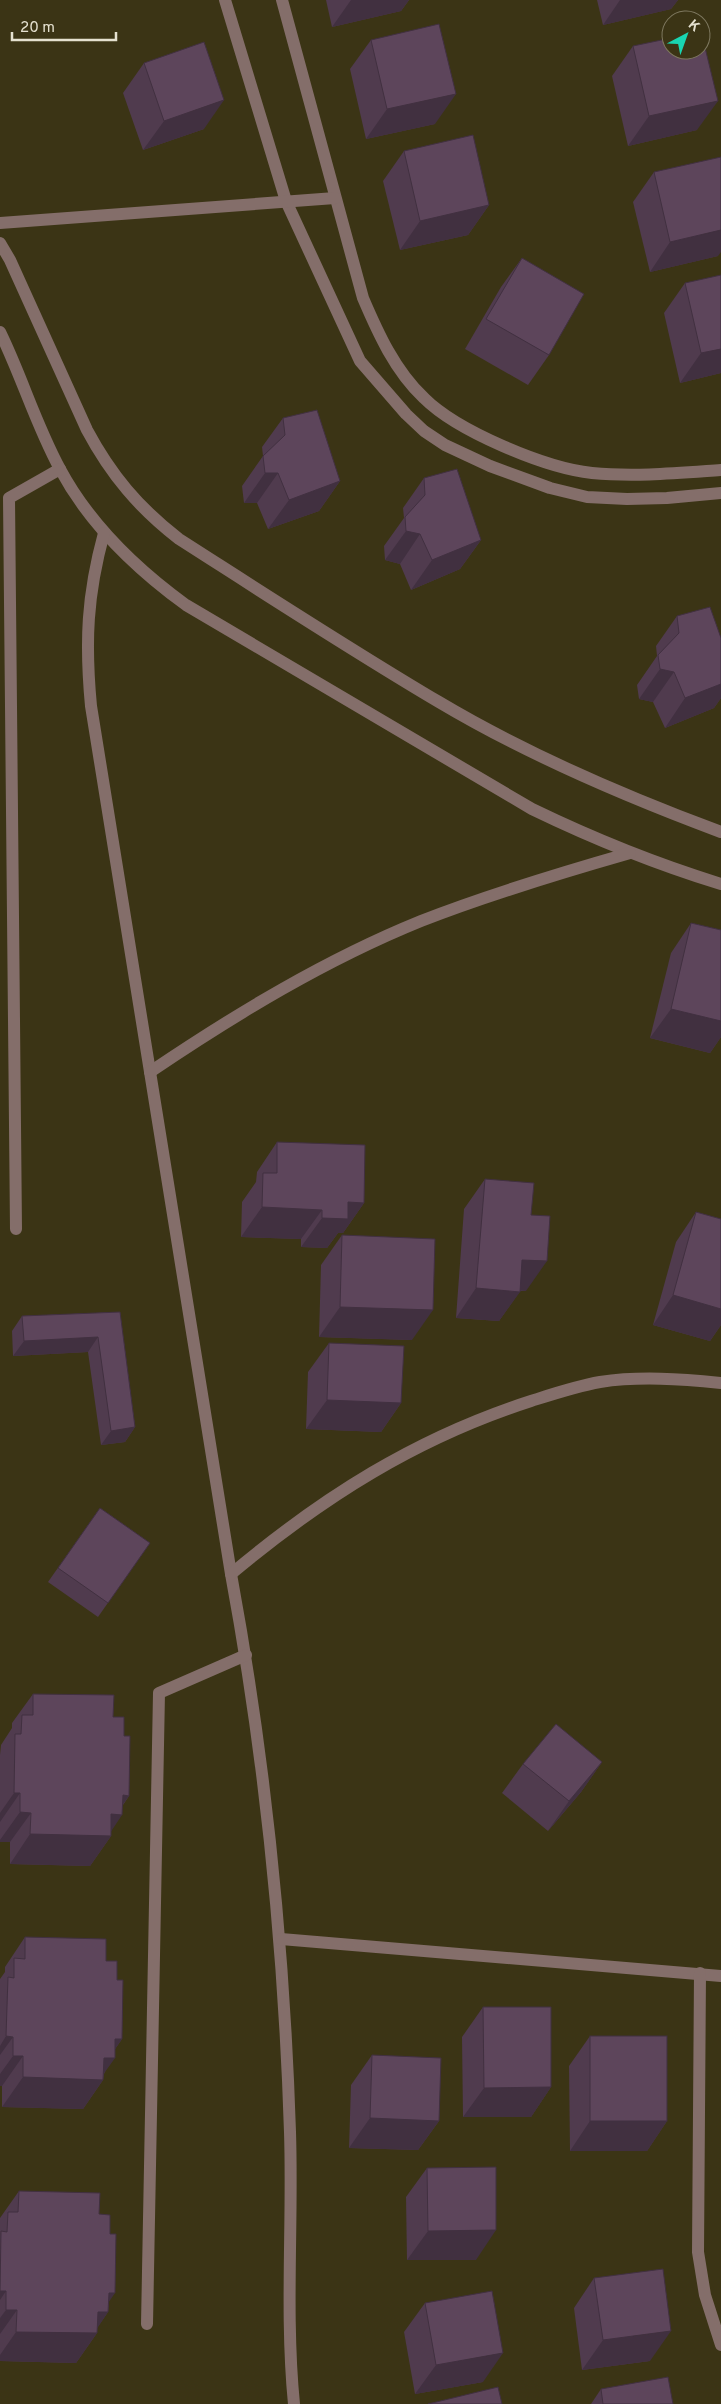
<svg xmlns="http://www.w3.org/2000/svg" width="721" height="2404" font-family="Overpass,sans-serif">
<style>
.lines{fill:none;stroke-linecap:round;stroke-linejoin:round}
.minor{stroke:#846e6a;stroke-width:12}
.wall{fill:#503b4e}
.shaded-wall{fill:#413040}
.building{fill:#5d455b;stroke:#413040}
</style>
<rect width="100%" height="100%" fill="#3b3415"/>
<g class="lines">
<g class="minor">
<path d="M225,0L286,201L360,361L406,414L424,431L445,445L490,466L550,488L587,497L627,499L667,498L721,493"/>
<path d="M282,0L363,298C378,333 395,371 424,398C457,431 545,468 592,473C635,477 678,473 721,470"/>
<path d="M0,223L335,198"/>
<path d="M0,243L10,260L87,430C111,475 139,508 179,539C265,594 351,650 439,702C528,755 624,796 721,832"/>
<path d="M0,332C22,377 36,425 60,469C90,525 135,568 186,605L532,809C594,839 656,864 721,884"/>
<path d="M104,533C87,595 85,642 91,706L231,1574C265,1758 284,1945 290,2132C293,2223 285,2313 294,2404"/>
<path d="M150,1072C236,1014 325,960 421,921C490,894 560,873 630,853"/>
<path d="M16,1229L9,498L60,469"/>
<path d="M231,1574C323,1497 416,1438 531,1401C553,1394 577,1386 600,1382C640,1376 681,1379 721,1383"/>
<path d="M281,1939L721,1976"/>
<path d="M700,1973L698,2252L705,2295L721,2345"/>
<path d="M147,2324L159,1693L246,1655"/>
</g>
</g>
<g class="wall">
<path d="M326,0H409L401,11L332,27Z"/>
<path d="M597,0H678L671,9L603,25Z"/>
<path d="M371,40L435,124L366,139L350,69Z"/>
<path d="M633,46L697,130L628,146L612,76Z"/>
<path d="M144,63L204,129L143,150L123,93Z"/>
<path d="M404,151L489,205L468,235L400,250L383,181Z"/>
<path d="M654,172L718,256L650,272L633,202Z"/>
<path d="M522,258L549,355L528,385L465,349L501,287Z"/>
<path d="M685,283L721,373L680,383L664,313Z"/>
<path d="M283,418L340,481L319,511L268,529L257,503H244L242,486L263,456L262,447Z"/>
<path d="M424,478L481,540L460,569L411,590L400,564L385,560L384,546L404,518L403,508Z"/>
<path d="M677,616L721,638V698L714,708L665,728L653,702L639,699L637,685L657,656L656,646Z"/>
<path d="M691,923L721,930V1037L710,1053L650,1038L671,953Z"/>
<path d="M277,1142L364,1203L343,1233H338L327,1248L301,1247V1239L241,1237L242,1202L256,1182L257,1172Z"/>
<path d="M485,1179L531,1215L526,1291H520L499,1321L456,1318L464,1209Z"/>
<path d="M696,1212L721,1219V1325L710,1341L653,1325L676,1242Z"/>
<path d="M342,1235L412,1340L319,1337L321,1265Z"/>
<path d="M120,1312L135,1427L125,1442L101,1445L88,1352L13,1356L12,1331L22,1316Z"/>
<path d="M329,1343L401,1403L381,1432L306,1429L308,1372Z"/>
<path d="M100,1508L150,1543L98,1617L48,1582Z"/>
<path d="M33,1694L113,1717L124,1736L129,1796L123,1805L111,1831V1836L90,1866L10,1864V1842H0V1755L1,1745L12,1728V1723Z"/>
<path d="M602,1762L581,1792L548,1831L502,1793L523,1764Z"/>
<path d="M25,1937L106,1961L117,1980L122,2039L115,2049L104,2074L103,2080L83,2109L2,2107V2086H0V1979L5,1972V1967Z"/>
<path d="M483,2007L551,2087L531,2117H463L462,2037Z"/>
<path d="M590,2036L667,2121L647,2151H570L569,2066Z"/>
<path d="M372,2055L439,2121L418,2150L349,2148L351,2085Z"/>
<path d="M427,2168L476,2260H407L406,2197Z"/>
<path d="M19,2191L99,2214L109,2303L108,2312L97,2328V2333L76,2363L0,2361V2218Z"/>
<path d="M594,2278L650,2361L582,2370L574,2308Z"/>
<path d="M425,2303L483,2382L415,2394L404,2332Z"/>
<path d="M601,2389L673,2404H591Z"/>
</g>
<g class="shaded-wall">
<path d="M351,0H409L401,11L332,27Z"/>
<path d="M620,0H678L671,9L603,25Z"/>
<path d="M456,94L435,124L366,139L387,109Z"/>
<path d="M224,100L204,129L143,150L164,121Z"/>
<path d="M718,101L697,130L628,146L649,116Z"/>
<path d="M489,205L468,235L400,250L420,221Z"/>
<path d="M721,230V252L718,256L650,272L670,242Z"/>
<path d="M721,349V373L680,383L701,353Z"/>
<path d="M265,473H278L257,503H244Z"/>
<path d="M340,481L319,511L268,529L289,500Z"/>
<path d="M406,531L420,534L400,564L385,560Z"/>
<path d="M481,540L460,569L411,590L432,560Z"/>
<path d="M660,669L674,672L653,702L639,699Z"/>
<path d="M721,684V698L714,708L665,728L685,698Z"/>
<path d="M671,1009L721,1021V1037L710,1053L650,1038Z"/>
<path d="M348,1202L364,1203L343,1233H338L327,1248L301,1247L322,1218Z"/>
<path d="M262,1207L322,1210L301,1239L241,1237Z"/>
<path d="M522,1260L547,1261L526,1291L501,1289Z"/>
<path d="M476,1288L520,1292L499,1321L456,1318Z"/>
<path d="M673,1295L721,1309V1325L710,1341L653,1325Z"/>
<path d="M340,1307L433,1310L412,1340L319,1337Z"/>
<path d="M98,1337L88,1352L13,1356L24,1341Z"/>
<path d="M327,1400L401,1403L381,1432L306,1429Z"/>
<path d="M135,1427L125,1442L101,1445L111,1431Z"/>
<path d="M602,1762L581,1792L548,1831L569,1801Z"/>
<path d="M14,1793H20L0,1822V1813Z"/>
<path d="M123,1795L129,1796L116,1814L122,1815L108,1836H111L90,1866L10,1864L30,1834Z"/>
<path d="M20,1812L31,1813L10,1842H0V1840Z"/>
<path d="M6,2036L13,2037L0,2055V2046Z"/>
<path d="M115,2039H122L109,2058H115L100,2079L103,2080L83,2109L2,2107L23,2077Z"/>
<path d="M13,2056H23L2,2086H0V2074Z"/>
<path d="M551,2087L531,2117H463L484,2088Z"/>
<path d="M370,2118L439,2121L418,2150L349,2148Z"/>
<path d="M590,2121H667L647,2151H570Z"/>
<path d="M496,2230L476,2260H407L428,2231Z"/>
<path d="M0,2291H6L0,2300Z"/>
<path d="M109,2293H115L102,2312H108L94,2333H97L76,2363L0,2361V2355L16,2332Z"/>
<path d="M6,2310H17L0,2334V2318Z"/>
<path d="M671,2331L650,2361L582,2370L603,2340Z"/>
<path d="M503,2353L483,2382L415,2394L436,2365Z"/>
</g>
<g class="building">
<path d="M439,24L456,94L387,109L371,40Z"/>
<path d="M701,31L718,101L649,116L633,46L671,38V50H701Z"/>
<path d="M204,42L224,100L164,121L144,63Z"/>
<path d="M473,135L489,205L420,221L404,151Z"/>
<path d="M721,157V230L670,242L654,172Z"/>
<path d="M522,258L584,294L549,355L486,319Z"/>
<path d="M721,275V349L701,353L685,283Z"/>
<path d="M317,410L340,481L289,500L278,473H265L263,456L285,435L283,418Z"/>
<path d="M457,469L481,540L432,560L420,534L406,531L405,517L425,495L424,478Z"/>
<path d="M710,607L721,638V684L685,698L674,672L660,669L658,655L679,633L677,616Z"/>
<path d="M691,923L721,930V1021L671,1009Z"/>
<path d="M277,1142L365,1145L364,1203L348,1202V1219L322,1218V1210L262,1207L263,1173H277Z"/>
<path d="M485,1179L534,1183L531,1215L550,1216L547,1261L522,1260L520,1292L476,1288Z"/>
<path d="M696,1212L721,1219V1309L673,1295Z"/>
<path d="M342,1235L435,1239L433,1310L340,1307Z"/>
<path d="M120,1312L135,1427L111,1431L98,1337L24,1341L22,1316Z"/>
<path d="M329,1343L404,1346L401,1403L327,1400Z"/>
<path d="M100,1508L150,1543L108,1603L58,1568Z"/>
<path d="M33,1694L114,1695L113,1717H124V1736H130L129,1796L123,1795L122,1815L111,1814V1836L30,1834L31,1813L20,1812V1793H14L15,1734H21L22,1715H33Z"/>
<path d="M556,1724L602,1762L569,1801L523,1764Z"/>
<path d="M25,1937L106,1939V1961H117V1980H123L122,2039H115V2058H104L103,2080L23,2077V2056H13V2037L6,2036L8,1977L14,1978V1958L25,1959Z"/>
<path d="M483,2007H551V2087L484,2088Z"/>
<rect x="590" y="2036" width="77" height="85"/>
<path d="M372,2055L441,2058L439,2121L370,2118Z"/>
<path d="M496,2167V2230L428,2231L427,2168Z"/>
<path d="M19,2191L100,2193L99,2214L110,2215V2234H116L115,2293H109L108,2312H98L97,2333L16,2332L17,2310H6V2291H0L1,2231L7,2232L8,2212H18Z"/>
<path d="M663,2269L671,2331L603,2340L594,2278Z"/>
<path d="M492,2291L503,2353L436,2365L425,2303Z"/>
<path d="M668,2377L673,2404H603L601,2389Z"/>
<path d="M498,2387L502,2404H428Z"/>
</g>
<g transform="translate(686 35) rotate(41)"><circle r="24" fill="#3b3415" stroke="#7f7960"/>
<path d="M0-4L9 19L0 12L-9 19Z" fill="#19d5b2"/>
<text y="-8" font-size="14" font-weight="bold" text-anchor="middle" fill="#e5e1d0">K</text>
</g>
<path d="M12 32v8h104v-8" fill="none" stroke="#e5e1d0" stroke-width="2.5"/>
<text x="20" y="32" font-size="15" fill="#e5e1d0" stroke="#3b3415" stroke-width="4" paint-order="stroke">20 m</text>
</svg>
